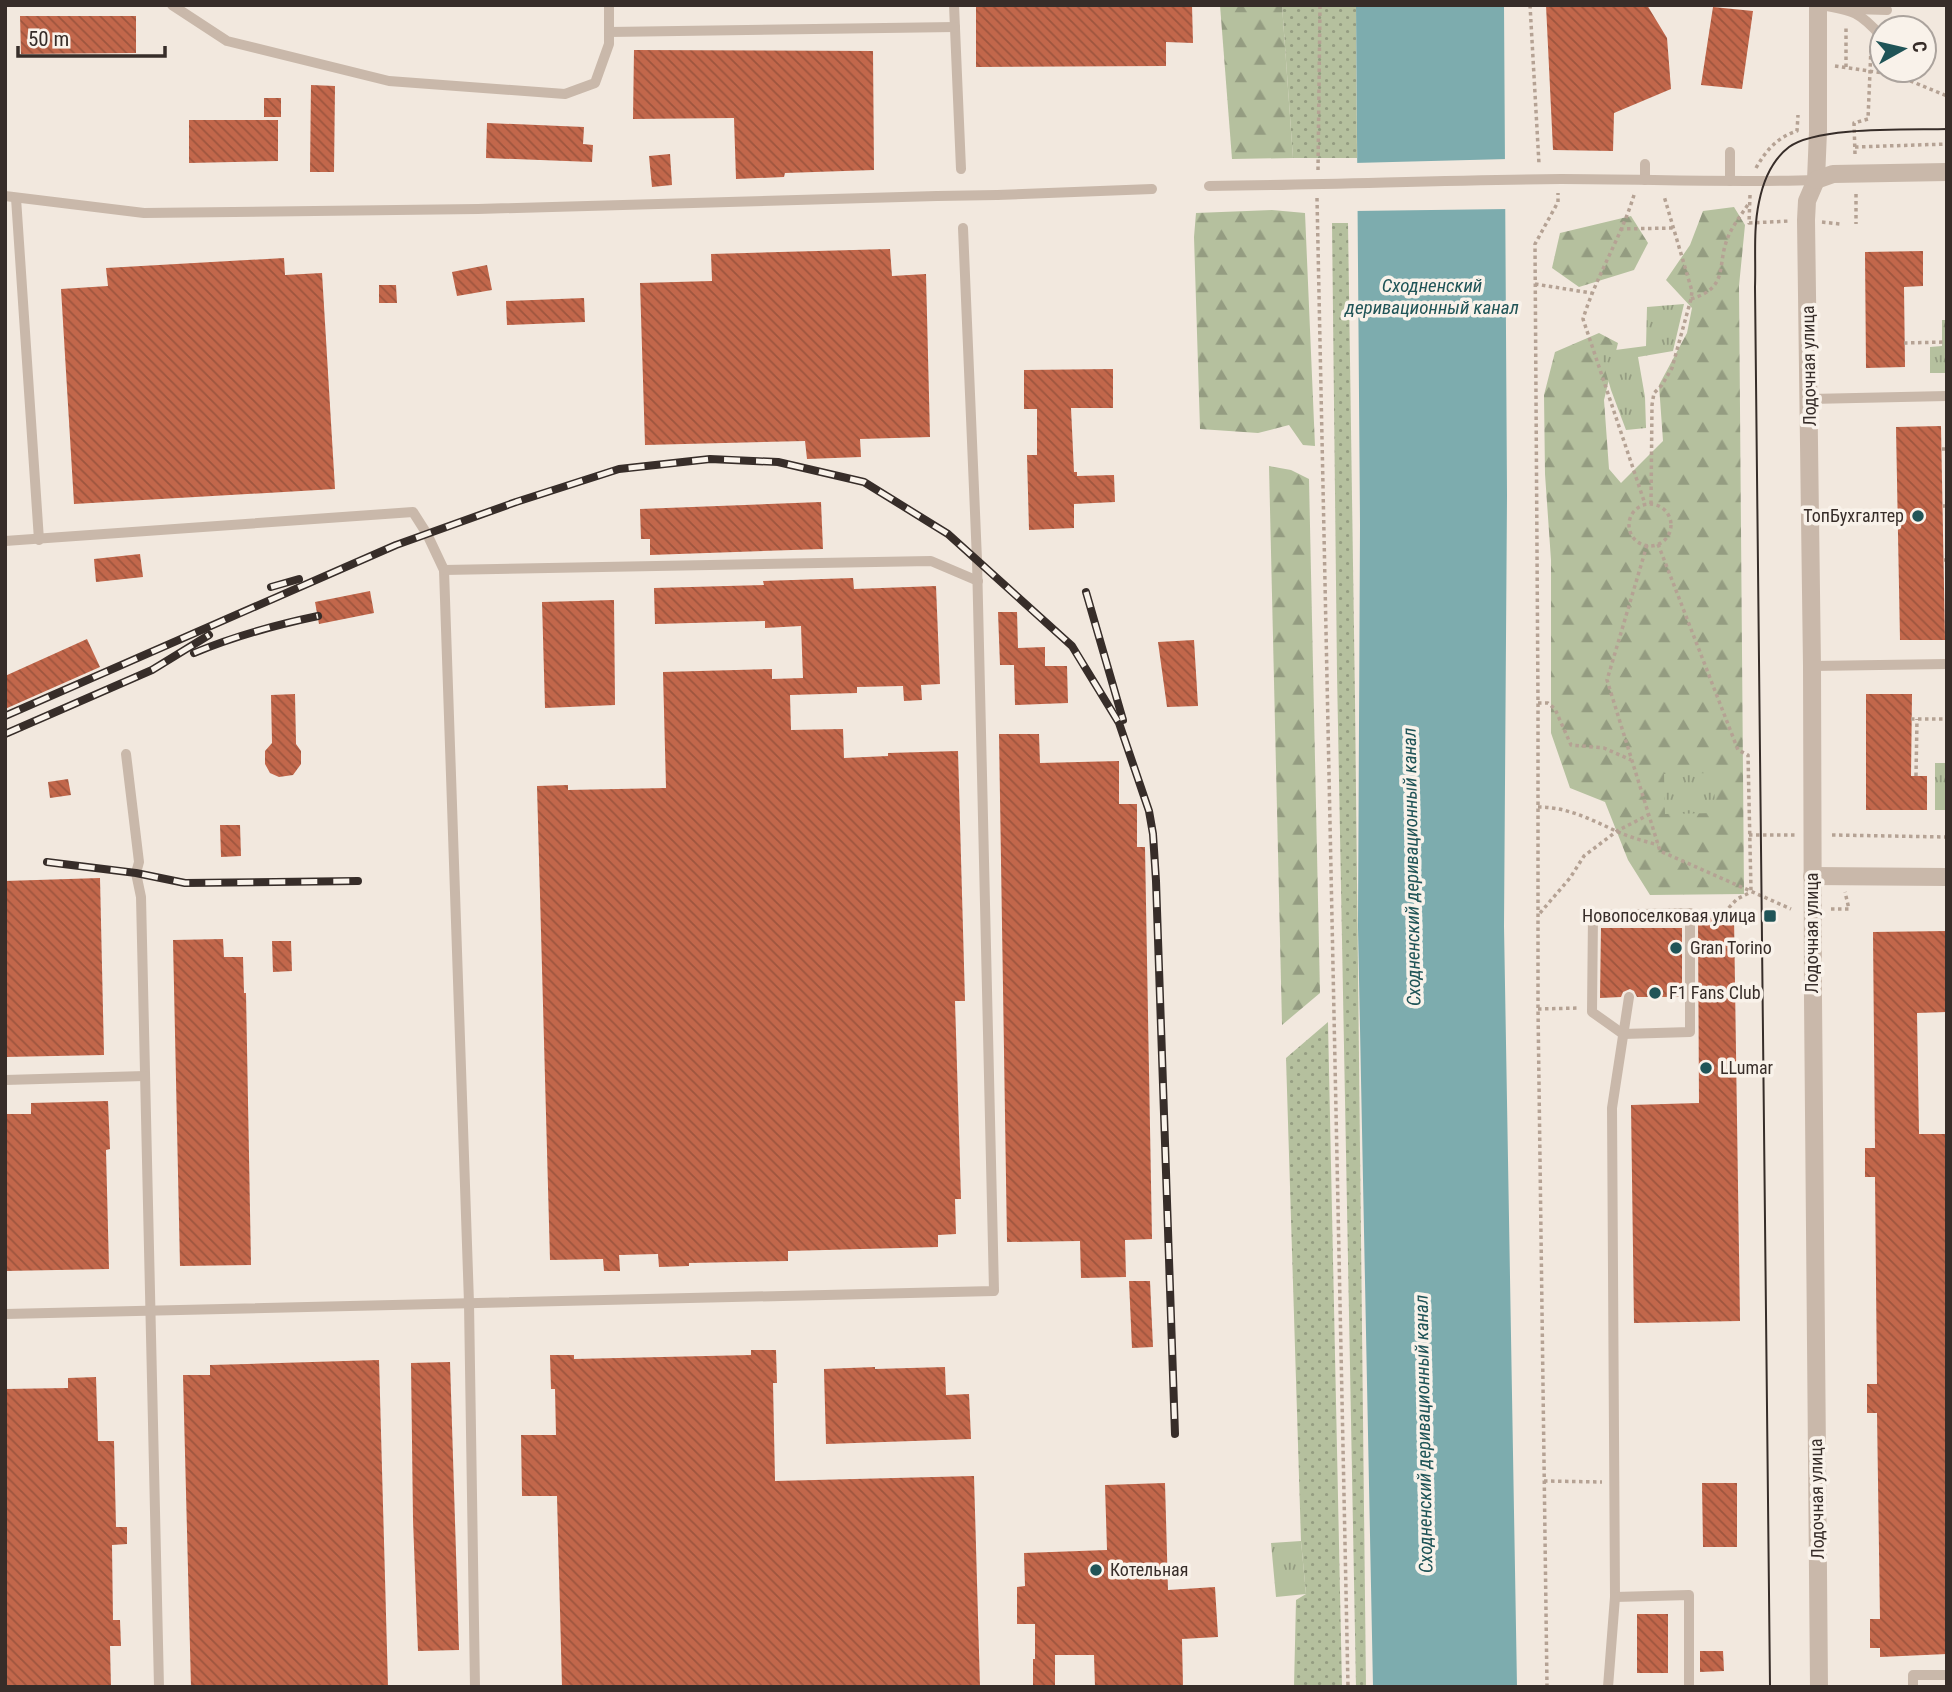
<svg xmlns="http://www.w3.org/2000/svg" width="1952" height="1692" font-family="'Roboto Condensed',sans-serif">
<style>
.grass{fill:url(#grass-dots)}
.forest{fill:url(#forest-firs)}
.park{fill:url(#park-tufts)}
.water{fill:#7dacae}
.pier{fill:#f2e8de}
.building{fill:url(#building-back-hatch)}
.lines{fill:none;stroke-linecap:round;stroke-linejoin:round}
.path{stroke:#b5a294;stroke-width:3.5;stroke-dasharray:3.5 3.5;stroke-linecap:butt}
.service{stroke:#c9b8aa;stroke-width:10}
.minor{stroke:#c9b8aa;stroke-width:18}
.tertiary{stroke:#c9b8aa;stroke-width:18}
.tram{stroke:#372d29;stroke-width:2}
.rail-casing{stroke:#372d29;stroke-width:8}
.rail{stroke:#f9f2ea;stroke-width:5;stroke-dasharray:16;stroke-linecap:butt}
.service-bridge{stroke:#c9b8aa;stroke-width:10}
.poi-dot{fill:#205457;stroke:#f9f2ea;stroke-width:2.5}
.labels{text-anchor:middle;stroke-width:7;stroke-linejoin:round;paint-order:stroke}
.street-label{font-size:18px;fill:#372d29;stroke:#f9f2ea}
.poi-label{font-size:18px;fill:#372d29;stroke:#f9f2ea;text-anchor:start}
.water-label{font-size:19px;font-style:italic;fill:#205457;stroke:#f9f2ea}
</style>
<defs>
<pattern id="grass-dots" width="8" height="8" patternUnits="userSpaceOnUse" patternTransform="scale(1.75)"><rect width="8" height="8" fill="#b5c09e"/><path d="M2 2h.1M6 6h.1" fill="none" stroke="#949c81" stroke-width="1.8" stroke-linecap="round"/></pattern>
<pattern id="forest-firs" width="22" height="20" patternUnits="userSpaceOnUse" patternTransform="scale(1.75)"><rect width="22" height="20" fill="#b5c09e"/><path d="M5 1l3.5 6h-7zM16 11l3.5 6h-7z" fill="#949c81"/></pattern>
<pattern id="park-tufts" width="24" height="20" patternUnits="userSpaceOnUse" patternTransform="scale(1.75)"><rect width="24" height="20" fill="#b5c09e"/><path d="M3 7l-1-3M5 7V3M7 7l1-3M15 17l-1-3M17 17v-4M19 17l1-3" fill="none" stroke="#949c81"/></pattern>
<pattern id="building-back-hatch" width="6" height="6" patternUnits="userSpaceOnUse" patternTransform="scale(1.75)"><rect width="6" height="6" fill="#c2674b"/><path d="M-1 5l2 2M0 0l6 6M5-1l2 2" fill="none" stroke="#9e553e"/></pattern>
</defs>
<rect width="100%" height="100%" fill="#f2e8de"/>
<g class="grass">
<path d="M1282,5H1356L1357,158H1293Z"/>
<path d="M1332,223H1348L1355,701L1366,1687H1356L1337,673Z"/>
<path d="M1328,1022L1342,1687H1294L1296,1600L1306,1594L1301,1541L1286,1058Z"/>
</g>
<g class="forest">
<path d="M1220,5H1282L1293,158L1232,159Z"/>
<path d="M1734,207L1745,225L1739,286L1744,894L1650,895L1628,860L1605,802L1570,788L1551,733V560L1545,474L1544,395L1555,352L1599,333L1618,343L1604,400L1609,469L1621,483L1663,441L1659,385L1687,333L1692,308L1666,280L1690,245L1703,211Z"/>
<path d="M1272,210L1305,213L1315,446L1303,445L1289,425L1258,433L1200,429L1194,237L1196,213Z"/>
<path d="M1631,216L1648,243L1634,270L1579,287L1552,268L1560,233Z"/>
<path d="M1269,466L1291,470L1309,479L1320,993L1282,1025Z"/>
</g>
<g class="park">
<path d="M1684,304L1673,351L1638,357L1645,397L1646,428L1626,430L1611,390L1600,352L1646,346L1647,307Z"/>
<path d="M1942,320H1947V373H1930V347L1942,346Z"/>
<rect x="1935" y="763" width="12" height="47"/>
<path d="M1714,773L1715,813L1665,814L1664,774Z"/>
<path d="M1301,1541L1306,1594L1276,1597L1271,1543Z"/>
</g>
<path class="water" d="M1356,5H1504L1507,495L1504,926L1517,1687H1373L1358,927L1360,525Z"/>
<path class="pier" d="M1508,159L1509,209L1354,211V163Z"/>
<g class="building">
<path d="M976,5H1192L1193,43L1166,42V66L976,67Z"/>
<path d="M1546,5H1647L1667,38L1671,89L1614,113L1613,151L1553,150Z"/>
<path d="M1713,7L1753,11L1742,89L1701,85Z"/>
<path d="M20,16H136V53L21,54Z"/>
<path d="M634,50L873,51L874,170L785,173L784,177L736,179L734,118L633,119Z"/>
<path d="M311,85L335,86L334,172H310Z"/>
<rect x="264" y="98" width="17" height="19"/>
<path d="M189,120H278V161L189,163Z"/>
<path d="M487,123L584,127L583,144L593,145L592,162L486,158Z"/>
<path d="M670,154L672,185L652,187L649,156Z"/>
<path d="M890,249L892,276L926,274L930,437L860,439L861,457L807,459L805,441L645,445L640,283L712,281L711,254Z"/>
<path d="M1923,251V286L1904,287L1905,367L1866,368L1865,252Z"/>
<path d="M284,258L285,275L322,273L335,489L74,504L61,289L108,286L106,268Z"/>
<path d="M487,265L492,290L457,296L452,272Z"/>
<path d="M379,285H396L397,303H379Z"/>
<path d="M584,298L585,322L507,325L506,301Z"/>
<path d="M1113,369V408H1071L1074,472H1077V476L1114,475L1115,502L1074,504V528L1029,530L1027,455H1037V409H1024V370Z"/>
<path d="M1941,426L1945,640H1900L1896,427Z"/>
<path d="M821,502L823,549L650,555V539H641L640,509Z"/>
<path d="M140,554L143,577L96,582L94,559Z"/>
<path d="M853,578L854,589L936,586L940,684L921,685L922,700L904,701L903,686L857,687V693L790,695L791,730L843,729L844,758L888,756V753L958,751L965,1001H955L961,1199H955L956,1234L938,1235V1247L788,1251V1261L689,1263V1266L659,1267L658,1254L619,1255L620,1271H604L603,1259L550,1260L537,786L568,785V790L666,788L663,672L772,669V679L803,678L801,626L765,628V621L655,624L654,588L764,585L763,581Z"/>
<path d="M370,591L374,613L319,624L315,602Z"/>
<path d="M614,600L615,705L545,708L542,602Z"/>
<path d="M998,612H1017L1018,648L1045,647V666H1067L1068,703L1015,705L1014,665H1000Z"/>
<path d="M87,639L100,667L5,709V676Z"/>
<path d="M1194,640L1198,706L1167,707L1158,642Z"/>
<path d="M295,694L296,744L301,751V764L293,775L279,777L270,773L265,764V751L272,743L271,695Z"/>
<path d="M1866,694H1912L1911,776H1927V810H1866Z"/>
<path d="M999,734H1039L1040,763L1119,761V804H1137V847H1145L1152,1239L1125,1240L1126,1277L1081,1278L1080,1241L1007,1242Z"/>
<path d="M68,779L71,795L50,798L48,782Z"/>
<path d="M220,825H240L241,856L221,857Z"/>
<path d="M100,878L104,1055L5,1057V881Z"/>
<path d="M1734,917L1740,1321L1634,1323L1631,1105L1699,1103L1698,918Z"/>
<path d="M1601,928H1682V997H1637L1634,991L1630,989L1623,992L1621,997L1600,998Z"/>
<path d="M1947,931V1012L1917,1013L1919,1134H1947V1654L1880,1657V1648H1870V1619H1880L1877,1413H1867V1384H1877L1875,1177H1865V1148H1875L1873,932Z"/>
<path d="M223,939L224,957H243L244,993H246L251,1265L180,1266L173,940Z"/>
<path d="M272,941H291L292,971L273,972Z"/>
<path d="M108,1101L110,1149L106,1150L109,1269L5,1271V1114H31V1103Z"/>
<path d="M1129,1281H1150L1153,1347L1132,1348Z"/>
<path d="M751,1350H776L777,1383H773L775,1481L974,1476L980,1687H562L557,1496H522L521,1435H556L555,1389H551L550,1355H574V1359L751,1355Z"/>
<path d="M379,1360L388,1687H191L183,1375H210V1365Z"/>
<path d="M450,1362L459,1650L418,1651L413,1520L411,1363Z"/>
<path d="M875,1367V1369L945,1367L946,1395L969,1394L971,1439L826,1444L824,1369Z"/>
<path d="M96,1377L98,1441H114L116,1527H127V1544L112,1545L113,1620H120L121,1646H110L111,1687H5V1389L68,1388V1378Z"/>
<path d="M1165,1483L1168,1590L1215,1587L1218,1637L1182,1639L1183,1687H1095L1094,1655H1055V1687H1033V1659H1035V1624H1017V1587L1025,1586L1024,1553L1107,1550L1105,1485Z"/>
<path d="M1702,1483H1737V1547H1703Z"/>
<rect x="1637" y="1614" width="31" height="59"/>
<path d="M1700,1651H1723L1724,1671L1700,1672Z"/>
</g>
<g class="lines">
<g class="path">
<path d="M1530,5L1539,164"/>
<path d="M1835,66L1896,75L1947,96"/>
<path d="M1846,67V25"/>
<path d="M1855,147L1947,144"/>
<path d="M1855,154L1854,123L1868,119L1871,48"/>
<path d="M1756,168C1766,150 1778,137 1797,131L1798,115"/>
<path d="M1318,170L1320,5"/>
<path d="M1856,194V224"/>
<path d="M1634,195C1621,238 1596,276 1583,319L1645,504"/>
<path d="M1750,195L1749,223L1790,221"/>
<path d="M1317,198L1348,1687"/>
<path d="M1822,222L1840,224"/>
<path d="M1620,229L1673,228"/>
<path d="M1535,284L1591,293"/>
<path d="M1691,299C1730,287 1716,266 1728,237C1733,225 1742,214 1749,203"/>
<path d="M1904,343L1947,342"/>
<path d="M1942,449H1947"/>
<path d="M1651,504L1652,405L1654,393L1662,385L1672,368L1691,299L1692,291L1664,196"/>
<circle cx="1650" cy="525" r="21"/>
<path d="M1943,506H1947"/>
<path d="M1658,544L1738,750L1748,755L1751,891"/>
<path d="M1647,545L1607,680L1660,851L1791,909"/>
<path d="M1944,560H1947"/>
<path d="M1945,612H1947"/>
<path d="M1538,703H1548L1555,709L1571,745L1604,748L1631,760"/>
<path d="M1911,719H1947"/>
<path d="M1916,776L1917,719"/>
<path d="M1538,807C1567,807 1590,819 1616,831C1629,837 1644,841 1658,845"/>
<path d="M1749,835H1795"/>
<path d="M1832,835L1947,837"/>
<path d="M1831,909H1849L1845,892"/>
<path d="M1540,913L1570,878L1584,856L1617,831L1648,815"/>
<path d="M1724,913L1737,899L1751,892"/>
<path d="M1538,1009L1579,1008"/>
<path d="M1544,1481L1602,1482"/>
<path d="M1547,1687L1538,1009V703L1535,244L1558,202V193"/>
</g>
<g class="service">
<path d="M172,5L227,41L389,81L565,94L595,83L609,44V5"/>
<path d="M954,5L961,169"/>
<path d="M1821,5C1853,10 1860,12 1882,37"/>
<path d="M1853,9L1887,10"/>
<path d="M609,32L955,27"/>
<path d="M1924,56L1928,58"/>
<path d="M1645,180V164"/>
<path d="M1730,181V152"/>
<path d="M1209,186C1326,185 1444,180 1561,179C1646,179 1731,183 1816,180"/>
<path d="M997,195L1152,189"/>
<path d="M5,196L144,213L478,209L937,196"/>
<path d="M16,198L39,540"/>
<path d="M1810,399L1947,396"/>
<path d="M5,541L413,512L427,534L444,570L469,1303L475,1687"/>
<path d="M444,570L931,561L978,581"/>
<path d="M1812,666L1947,664"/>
<path d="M126,754L139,862L136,873L141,897L159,1687"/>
<path d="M1690,913V1032L1623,1034L1592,1012L1593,915Z"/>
<path d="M1629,997L1612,1108L1615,1597L1689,1595V1687"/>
<path d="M5,1080L145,1076"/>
<path d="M5,1314L994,1291L977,560L963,228"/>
<path d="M1608,1687L1615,1597"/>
<path d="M1913,1687V1675H1947"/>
</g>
<path class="minor" d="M1812,876L1947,877"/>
<g class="tertiary">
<path d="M1818,5V131L1816,180L1807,201L1806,220L1812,666L1813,998L1819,1687"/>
<path d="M1816,180L1833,174L1947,172"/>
</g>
<path class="tram" d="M1770,1687L1755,287C1756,259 1753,230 1759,202C1763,182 1772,160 1789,147C1817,126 1909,130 1947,129"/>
<defs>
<g id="rail">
<path d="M271,587L299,579"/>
<path d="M1086,592L1123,720"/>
<path d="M194,653C235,636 275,625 318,616"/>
<path d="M5,716L396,545L516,502L619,469L710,459L778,462L864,482L948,534L1072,646L1119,723L1149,811L1153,834L1156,881L1175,1434"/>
<path d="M5,734L152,670L209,635"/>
<path d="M47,862L136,873L185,883L358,881"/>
</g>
</defs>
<use href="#rail" class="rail-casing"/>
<use href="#rail" class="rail"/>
<path class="service-bridge" d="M937,196L997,195"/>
</g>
<g class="poi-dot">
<circle cx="1918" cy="516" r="7"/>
<rect x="1763" y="909" width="14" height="14" rx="3.5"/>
<circle cx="1676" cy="948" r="7"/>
<circle cx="1655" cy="993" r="7"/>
<circle cx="1706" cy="1068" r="7"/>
<circle cx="1096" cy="1570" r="7"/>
</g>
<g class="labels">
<g class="street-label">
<text transform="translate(1809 366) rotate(-91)" y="6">Лодочная улица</text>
<text transform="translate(1812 933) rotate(-90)" y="6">Лодочная улица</text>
<text transform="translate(1817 1499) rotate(-91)" y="6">Лодочная улица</text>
</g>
<g class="poi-label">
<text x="1904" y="522" text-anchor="end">ТопБухгалтер</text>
<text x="1756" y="922" text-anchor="end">Новопоселковая улица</text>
<text x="1690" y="954">Gran Torino</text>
<text x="1669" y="999">F1 Fans Club</text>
<text x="1720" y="1074">LLumar</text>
<text x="1110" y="1576">Котельная</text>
</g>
<g class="water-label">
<text x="1432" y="292">Сходненский<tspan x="1432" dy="22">деривационный канал</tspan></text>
<text transform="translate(1411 867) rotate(-91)" y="7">Сходненский деривационный канал</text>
<text transform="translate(1423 1434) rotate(-91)" y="7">Сходненский деривационный канал</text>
</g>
</g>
<rect width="1952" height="1692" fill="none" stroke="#372d29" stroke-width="14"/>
<g transform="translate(1903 49) rotate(82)"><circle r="33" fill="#f9f2ea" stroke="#aba39d" stroke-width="2"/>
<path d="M0-5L12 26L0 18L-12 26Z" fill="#205457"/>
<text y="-10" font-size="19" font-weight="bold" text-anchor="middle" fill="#372d29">С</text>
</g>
<path d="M18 46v10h147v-10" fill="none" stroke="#372d29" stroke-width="3.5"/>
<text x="28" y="46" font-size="21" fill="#372d29" stroke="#f9f2ea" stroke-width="5" paint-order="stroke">50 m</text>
</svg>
